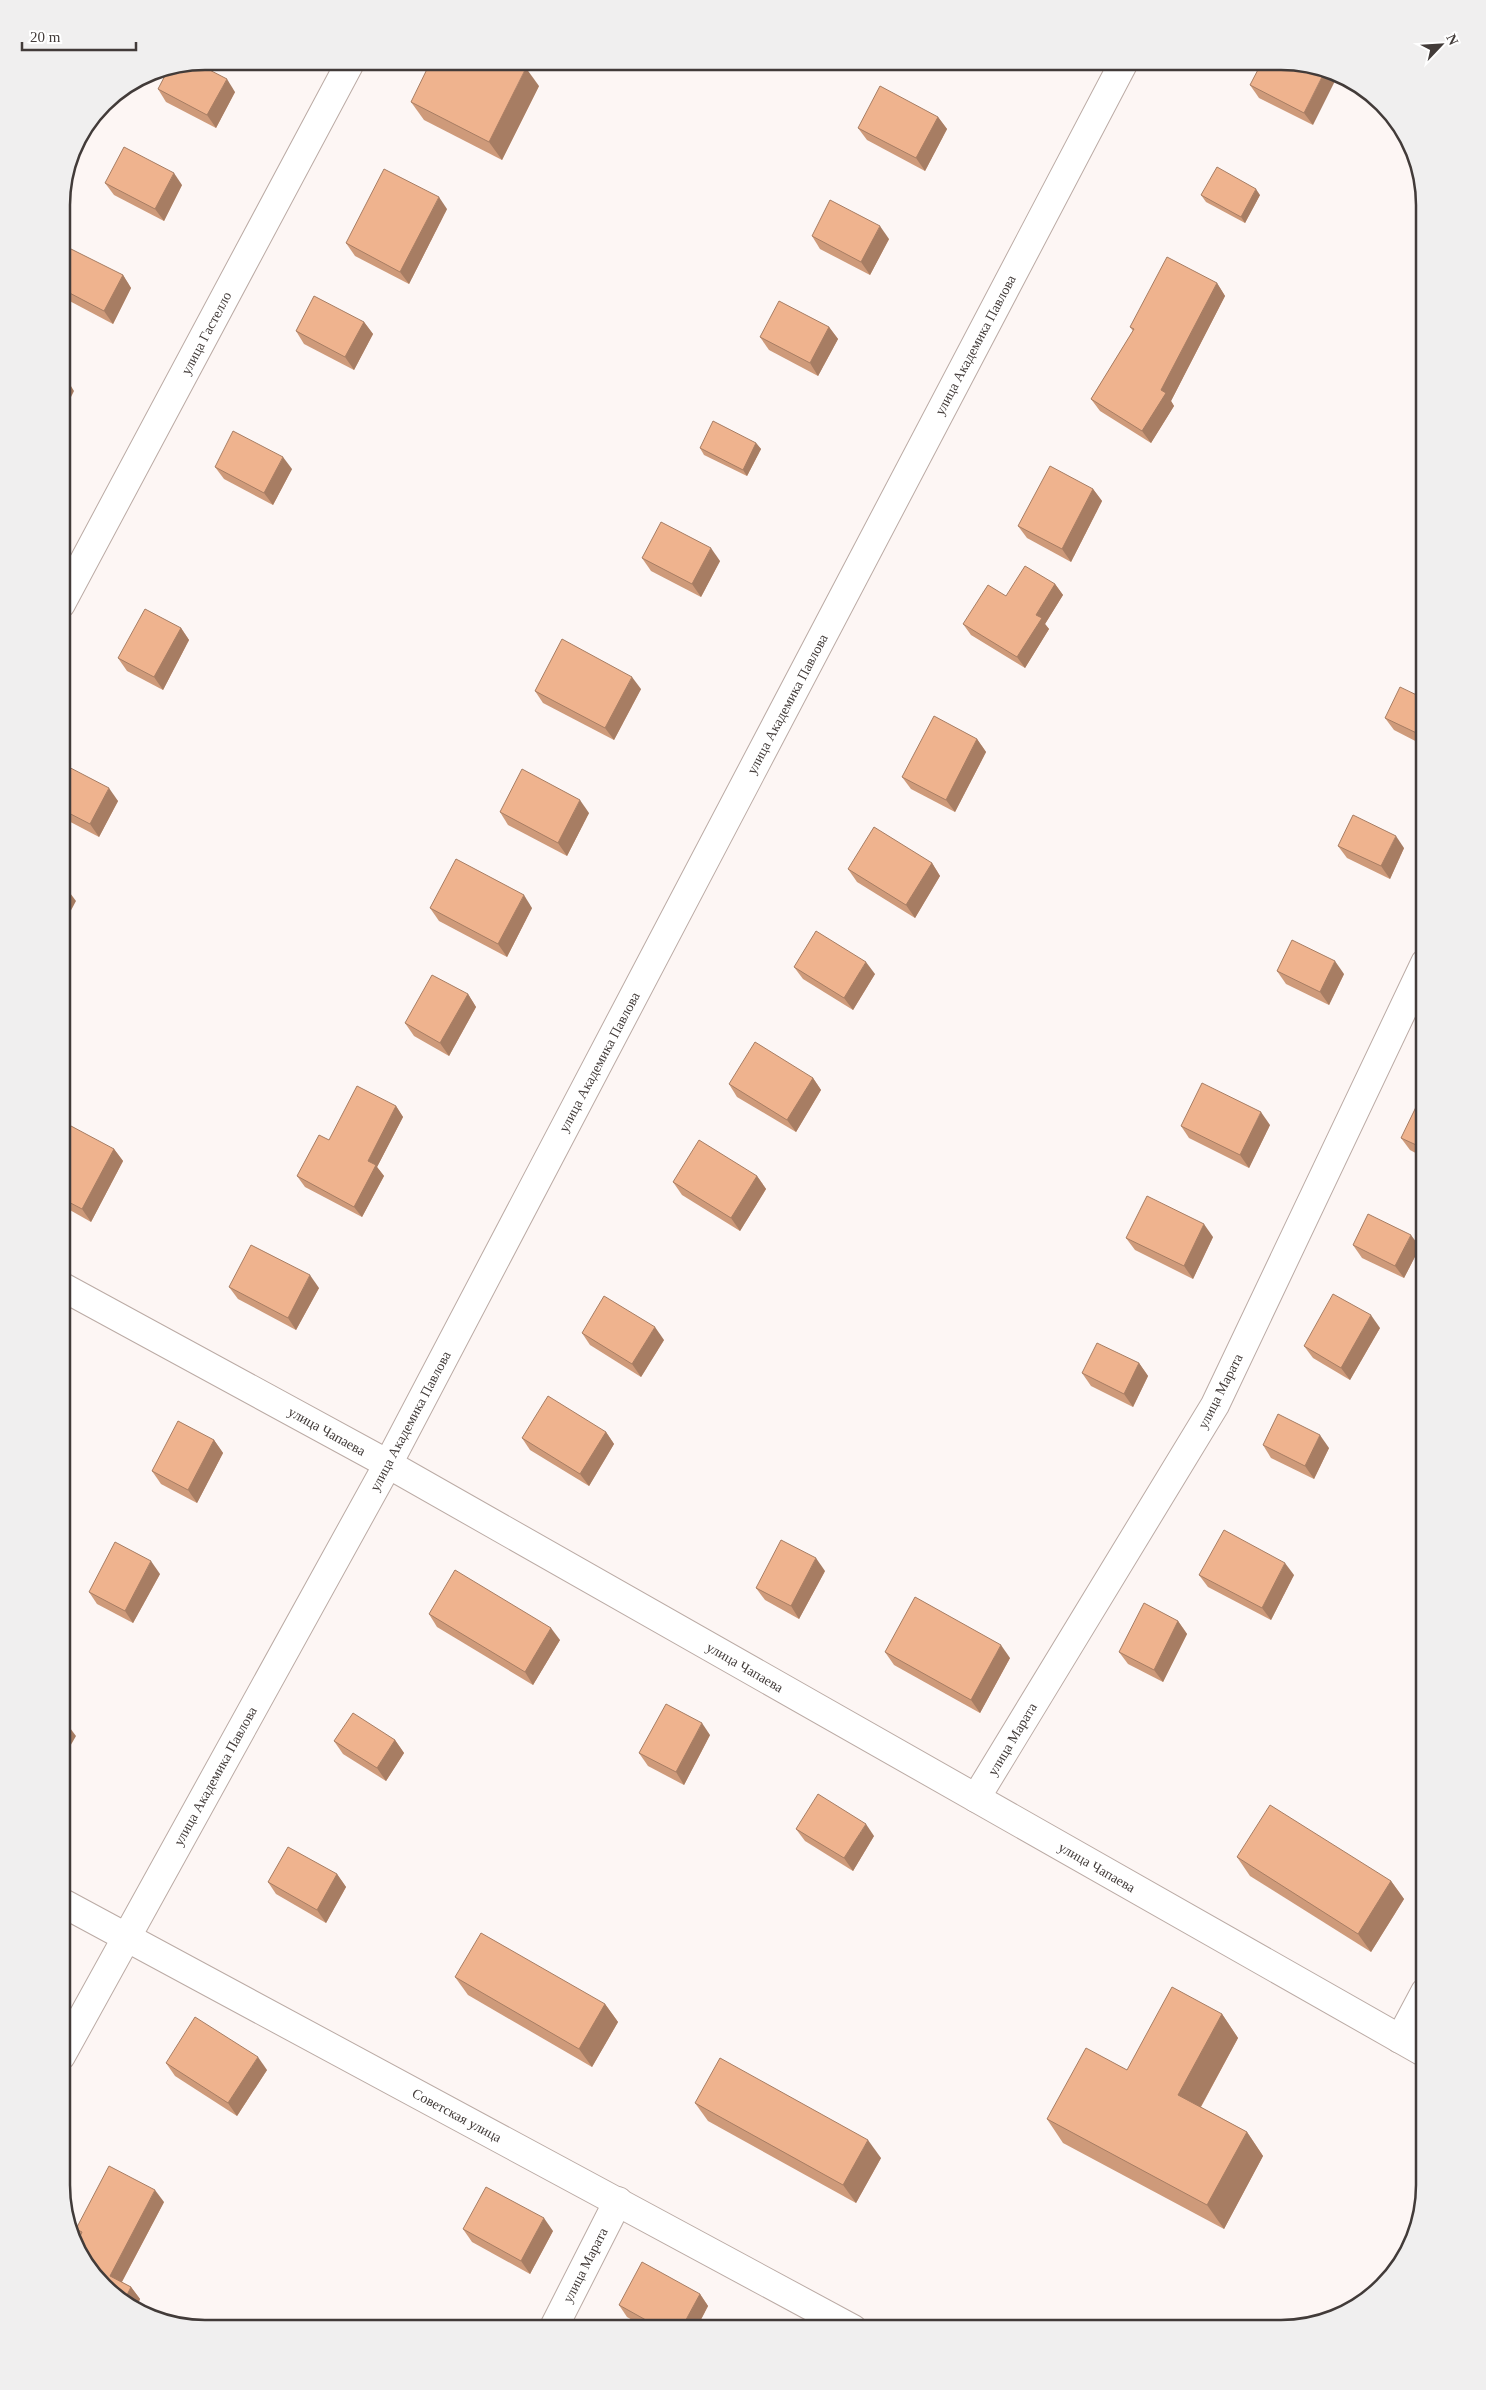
<svg xmlns="http://www.w3.org/2000/svg" width="1486" height="2390" font-family="'Times New Roman',serif">
<style>
.lines{fill:none;stroke-linecap:round;stroke-linejoin:round}
.minor-casing{stroke:#bbaba5;stroke-width:30}
.minor{stroke:#fff;stroke-width:28}
.wall{fill:#ce9a7a}
.shaded-wall{fill:#a77d63}
.building{fill:#efb38e;stroke:#a77d63}
.labels{text-anchor:middle;stroke-width:4;stroke-linejoin:round;paint-order:stroke}
.street-label{font-size:14px;fill:#423b39;stroke:#fff}
.rim{fill:none;stroke:#423b39;stroke-width:2.5}
</style>
<rect width="100%" height="100%" fill="#fdf6f4"/>
<g class="lines">
<defs>
<g id="minor">
<path d="M61,604L351,61"/>
<path d="M61,1286L388,1464L1425,2053"/>
<path d="M976,1798L1215,1405L1425,963"/>
<path d="M61,1902L853,2329"/>
<path d="M1400,2039L1425,1992"/>
<path d="M61,2056L388,1464L1124,62"/>
<path d="M553,2329L618,2201"/>
</g>
</defs>
<use href="#minor" class="minor-casing"/>
<use href="#minor" class="minor"/>
</g>
<g class="wall">
<path d="M1291,62L1313,125L1259,98L1250,85Z"/>
<path d="M539,86L502,160L424,120L411,102Z"/>
<path d="M158,89L235,92L216,128L166,102Z"/>
<path d="M938,117L947,129L925,171L867,140L858,128Z"/>
<path d="M105,183L182,185L164,221L114,195Z"/>
<path d="M1201,195H1260L1245,223L1206,202Z"/>
<path d="M447,209L409,284L355,256L346,243Z"/>
<path d="M812,236L889,239L870,275L820,249Z"/>
<path d="M62,248L123,275L131,288L113,324L62,297Z"/>
<path d="M1217,283L1225,296L1171,401L1174,406L1151,443L1100,411L1091,399L1133,331L1130,327Z"/>
<path d="M364,322L373,334L354,370L304,344L296,331Z"/>
<path d="M829,327L838,339L818,376L769,350L760,337Z"/>
<path d="M756,443L761,449L747,476L704,455L700,448Z"/>
<path d="M215,467L292,469L273,505L224,479Z"/>
<path d="M1093,489L1102,501L1071,562L1027,538L1018,526Z"/>
<path d="M642,558L720,561L701,597L651,571Z"/>
<path d="M1055,584L1063,595L1045,624L1049,629L1025,668L971,635L963,624L1006,596Z"/>
<path d="M181,628L189,640L163,690L127,671L118,658Z"/>
<path d="M641,689L614,740L543,703L535,691Z"/>
<path d="M1425,699V746L1394,730L1385,718Z"/>
<path d="M977,739L986,752L955,812L911,789L902,777Z"/>
<path d="M61,763L118,801L99,837L61,817Z"/>
<path d="M500,812L589,813L567,856L508,825Z"/>
<path d="M1338,846L1404,848L1390,879L1347,858Z"/>
<path d="M932,863L940,876L915,918L857,882L848,869Z"/>
<path d="M430,908H532L507,957L439,921Z"/>
<path d="M794,967L875,974L853,1010L803,979Z"/>
<path d="M1277,971L1344,974L1329,1005L1286,984Z"/>
<path d="M468,994L476,1007L449,1056L414,1036L405,1023Z"/>
<path d="M813,1078L821,1090L796,1132L737,1097L729,1084Z"/>
<path d="M396,1106L403,1117L377,1167L384,1176L362,1217L305,1187L297,1176L329,1140Z"/>
<path d="M1425,1111V1158L1410,1150L1401,1138Z"/>
<path d="M1270,1125L1249,1168L1189,1138L1181,1126Z"/>
<path d="M61,1143L114,1149L123,1161L91,1222L61,1205Z"/>
<path d="M757,1176L766,1189L740,1231L682,1195L673,1182Z"/>
<path d="M1213,1237L1193,1279L1135,1250L1126,1238Z"/>
<path d="M1353,1245L1420,1247L1404,1278L1362,1258Z"/>
<path d="M229,1287L319,1288L296,1330L238,1299Z"/>
<path d="M1380,1328L1350,1380L1313,1358L1304,1346Z"/>
<path d="M582,1333L664,1340L641,1377L590,1345Z"/>
<path d="M1139,1363L1148,1376L1133,1407L1091,1386L1082,1373Z"/>
<path d="M606,1432L614,1444L589,1486L530,1450L522,1438Z"/>
<path d="M214,1440L223,1453L197,1503L161,1484L152,1471Z"/>
<path d="M1263,1445L1329,1448L1314,1479L1271,1458Z"/>
<path d="M825,1571L799,1619L765,1600L756,1588Z"/>
<path d="M160,1574L133,1623L97,1604L89,1592Z"/>
<path d="M1199,1575H1294L1271,1620L1208,1587Z"/>
<path d="M429,1614L560,1640L533,1685L437,1627Z"/>
<path d="M1178,1621L1187,1634L1163,1682L1128,1664L1119,1652Z"/>
<path d="M885,1652L1010,1658L980,1713L894,1665Z"/>
<path d="M710,1735L684,1785L648,1766L639,1753Z"/>
<path d="M395,1740L404,1753L386,1781L343,1754L334,1741Z"/>
<path d="M796,1829L874,1836L853,1871L805,1841Z"/>
<path d="M1237,1857L1391,1881L1404,1899L1371,1952L1250,1876Z"/>
<path d="M337,1874L346,1887L326,1923L276,1894L268,1882Z"/>
<path d="M455,1977L605,2004L618,2022L592,2067L468,1995Z"/>
<path d="M1222,2014L1238,2038L1201,2107L1247,2132L1263,2156L1224,2229L1063,2143L1047,2119Z"/>
<path d="M166,2063L267,2070L237,2116L175,2076Z"/>
<path d="M695,2103L881,2158L856,2203L708,2121Z"/>
<path d="M164,2202L122,2282L131,2287L140,2299L136,2308L125,2305L76,2229Z"/>
<path d="M463,2229L553,2231L530,2274L472,2242Z"/>
<path d="M700,2294L708,2306L696,2329H648L627,2317L619,2305Z"/>
</g>
<g class="shaded-wall">
<path d="M526,68L539,86L502,160L489,142Z"/>
<path d="M1324,73L1337,77L1313,125L1304,113Z"/>
<path d="M227,79L235,92L216,128L207,115Z"/>
<path d="M938,117L947,129L925,171L916,158Z"/>
<path d="M174,173L182,185L164,221L155,209Z"/>
<path d="M1256,189L1260,195L1245,223L1241,217Z"/>
<path d="M439,197L447,209L409,284L400,272Z"/>
<path d="M880,226L889,239L870,275L861,262Z"/>
<path d="M123,275L131,288L113,324L104,311Z"/>
<path d="M1217,283L1225,296L1171,401L1174,406L1151,443L1142,431L1161,390Z"/>
<path d="M364,322L373,334L354,370L345,357Z"/>
<path d="M829,327L838,339L818,376L810,363Z"/>
<path d="M66,378L74,391L62,415V386Z"/>
<path d="M756,443L761,449L747,476L743,470Z"/>
<path d="M283,457L292,469L273,505L264,493Z"/>
<path d="M1093,489L1102,501L1071,562L1062,549Z"/>
<path d="M711,548L720,561L701,597L692,584Z"/>
<path d="M1055,584L1063,595L1045,624L1049,629L1025,668L1017,657L1036,615Z"/>
<path d="M181,628L189,640L163,690L154,677Z"/>
<path d="M632,677L641,689L614,740L605,728Z"/>
<path d="M977,739L986,752L955,812L946,800Z"/>
<path d="M109,788L118,801L99,837L90,824Z"/>
<path d="M580,800L589,813L567,856L558,843Z"/>
<path d="M1396,836L1404,848L1390,879L1381,866Z"/>
<path d="M932,863L940,876L915,918L906,905Z"/>
<path d="M67,889L76,901L61,929V899Z"/>
<path d="M524,895L532,908L507,957L498,944Z"/>
<path d="M1335,961L1344,974L1329,1005L1320,992Z"/>
<path d="M866,962L875,974L853,1010L844,998Z"/>
<path d="M468,994L476,1007L449,1056L440,1043Z"/>
<path d="M813,1078L821,1090L796,1132L787,1120Z"/>
<path d="M396,1106L403,1117L377,1167L384,1176L362,1217L354,1207L368,1161Z"/>
<path d="M1261,1112L1270,1125L1249,1168L1240,1155Z"/>
<path d="M114,1149L123,1161L91,1222L82,1209Z"/>
<path d="M757,1176L766,1189L740,1231L731,1218Z"/>
<path d="M1204,1224L1213,1237L1193,1279L1184,1266Z"/>
<path d="M1411,1235L1420,1247L1404,1278L1395,1266Z"/>
<path d="M310,1275L319,1288L296,1330L288,1318Z"/>
<path d="M1371,1315L1380,1328L1350,1380L1341,1368Z"/>
<path d="M655,1327L664,1340L641,1377L632,1364Z"/>
<path d="M1139,1363L1148,1376L1133,1407L1124,1394Z"/>
<path d="M606,1432L614,1444L589,1486L580,1474Z"/>
<path d="M1320,1435L1329,1448L1314,1479L1305,1466Z"/>
<path d="M214,1440L223,1453L197,1503L188,1490Z"/>
<path d="M816,1558L825,1571L799,1619L791,1606Z"/>
<path d="M151,1561L160,1574L133,1623L125,1611Z"/>
<path d="M1285,1563L1294,1575L1271,1620L1262,1608Z"/>
<path d="M1178,1621L1187,1634L1163,1682L1154,1670Z"/>
<path d="M551,1628L560,1640L533,1685L525,1672Z"/>
<path d="M1001,1645L1010,1658L980,1713L971,1700Z"/>
<path d="M702,1723L710,1735L684,1785L676,1772Z"/>
<path d="M67,1724L76,1736L61,1762V1734Z"/>
<path d="M395,1740L404,1753L386,1781L377,1768Z"/>
<path d="M866,1824L874,1836L853,1871L844,1858Z"/>
<path d="M337,1874L346,1887L326,1923L317,1910Z"/>
<path d="M1391,1881L1404,1899L1371,1952L1358,1934Z"/>
<path d="M605,2004L618,2022L592,2067L579,2049Z"/>
<path d="M1222,2014L1238,2038L1194,2119L1178,2095Z"/>
<path d="M258,2057L267,2070L237,2116L228,2103Z"/>
<path d="M1247,2132L1263,2156L1224,2229L1207,2205Z"/>
<path d="M868,2140L881,2158L856,2203L843,2185Z"/>
<path d="M155,2190L164,2202L118,2289L110,2276Z"/>
<path d="M544,2218L553,2231L530,2274L521,2261Z"/>
<path d="M131,2287L140,2299L136,2308L125,2305L123,2303Z"/>
<path d="M700,2294L708,2306L696,2329H681Z"/>
</g>
<g class="building">
<path d="M431,61H514L526,68L489,142L411,102Z"/>
<path d="M1262,62H1291L1324,73L1304,113L1250,85Z"/>
<path d="M196,63L227,79L207,115L158,89L169,68Z"/>
<path d="M880,86L938,117L916,158L858,128Z"/>
<path d="M124,147L174,173L155,209L105,183Z"/>
<path d="M1217,167L1256,189L1241,217L1201,195Z"/>
<path d="M384,169L439,197L400,272L346,243Z"/>
<path d="M830,200L880,226L861,262L812,236Z"/>
<path d="M63,245L123,275L104,311L62,289V248Z"/>
<path d="M1167,257L1217,283L1161,390L1166,393L1142,431L1091,399L1134,329L1130,327Z"/>
<path d="M314,296L364,322L345,357L296,331Z"/>
<path d="M779,301L829,327L810,363L760,337Z"/>
<path d="M62,376L66,378L62,386Z"/>
<path d="M713,421L756,443L743,470L700,448Z"/>
<path d="M233,431L283,457L264,493L215,467Z"/>
<path d="M1050,466L1093,489L1062,549L1018,526Z"/>
<path d="M661,522L711,548L692,584L642,558Z"/>
<path d="M1025,566L1055,584L1036,615L1042,618L1017,657L963,624L988,585L1006,596Z"/>
<path d="M145,609L181,628L154,677L118,658Z"/>
<path d="M562,639L632,677L605,728L535,691Z"/>
<path d="M1400,687L1425,699V737L1385,718Z"/>
<path d="M934,716L977,739L946,800L902,777Z"/>
<path d="M61,763L109,788L90,824L61,809Z"/>
<path d="M522,769L580,800L558,843L500,812Z"/>
<path d="M1353,815L1396,836L1381,866L1338,846Z"/>
<path d="M874,827L932,863L906,905L848,869Z"/>
<path d="M456,859L524,895L498,944L430,908Z"/>
<path d="M61,886L67,889L61,899Z"/>
<path d="M816,931L866,962L844,998L794,967Z"/>
<path d="M1292,940L1335,961L1320,992L1277,971Z"/>
<path d="M432,975L468,994L440,1043L405,1023Z"/>
<path d="M755,1042L813,1078L787,1120L729,1084Z"/>
<path d="M1202,1083L1261,1112L1240,1155L1181,1126Z"/>
<path d="M357,1086L396,1106L368,1161L376,1165L354,1207L297,1176L319,1135L329,1140Z"/>
<path d="M1416,1107L1425,1111V1149L1401,1138Z"/>
<path d="M71,1126L114,1149L82,1209L61,1198V1143Z"/>
<path d="M699,1140L757,1176L731,1218L673,1182Z"/>
<path d="M1147,1196L1204,1224L1184,1266L1126,1238Z"/>
<path d="M1368,1214L1411,1235L1395,1266L1353,1245Z"/>
<path d="M251,1245L310,1275L288,1318L229,1287Z"/>
<path d="M1333,1294L1371,1315L1341,1368L1304,1346Z"/>
<path d="M604,1296L655,1327L632,1364L582,1333Z"/>
<path d="M1097,1343L1139,1363L1124,1394L1082,1373Z"/>
<path d="M548,1396L606,1432L580,1474L522,1438Z"/>
<path d="M1278,1414L1320,1435L1305,1466L1263,1445Z"/>
<path d="M178,1421L214,1440L188,1490L152,1471Z"/>
<path d="M1224,1530L1285,1563L1262,1608L1199,1575Z"/>
<path d="M781,1540L816,1558L791,1606L756,1588Z"/>
<path d="M115,1542L151,1561L125,1611L89,1592Z"/>
<path d="M455,1570L551,1628L525,1672L429,1614Z"/>
<path d="M915,1597L1001,1645L971,1700L885,1652Z"/>
<path d="M1144,1603L1178,1621L1154,1670L1119,1652Z"/>
<path d="M666,1704L702,1723L676,1772L639,1753Z"/>
<path d="M353,1713L395,1740L377,1768L334,1741Z"/>
<path d="M61,1720L67,1724L61,1734Z"/>
<path d="M818,1794L866,1824L844,1858L796,1829Z"/>
<path d="M1270,1805L1391,1881L1358,1934L1237,1857Z"/>
<path d="M288,1847L337,1874L317,1910L268,1882Z"/>
<path d="M481,1933L605,2004L579,2049L455,1977Z"/>
<path d="M1172,1987L1222,2014L1178,2095L1247,2132L1207,2205L1047,2119L1086,2048L1127,2070Z"/>
<path d="M195,2017L258,2057L228,2103L166,2063Z"/>
<path d="M720,2058L868,2140L843,2185L695,2103Z"/>
<path d="M109,2166L155,2190L110,2276L131,2287L123,2303L76,2249V2246L82,2232L76,2229Z"/>
<path d="M486,2187L544,2218L521,2261L463,2229Z"/>
<path d="M642,2262L700,2294L681,2329H662L619,2305Z"/>
</g>
<g class="labels">
<g class="street-label">
<text transform="translate(206 333) rotate(-62)" y="5">улица Гастелло</text>
<text transform="translate(975 345) rotate(-62)" y="5">улица Академика Павлова</text>
<text transform="translate(787 704) rotate(-62)" y="5">улица Академика Павлова</text>
<text transform="translate(599 1062) rotate(-62)" y="5">улица Академика Павлова</text>
<text transform="translate(1220 1391) rotate(-63)" y="5">улица Марата</text>
<text transform="translate(410 1421) rotate(-62)" y="5">улица Академика Павлова</text>
<text transform="translate(327 1431) rotate(29)" y="5">улица Чапаева</text>
<text transform="translate(745 1667) rotate(30)" y="5">улица Чапаева</text>
<text transform="translate(1012 1739) rotate(-59)" y="5">улица Марата</text>
<text transform="translate(215 1776) rotate(-61)" y="5">улица Академика Павлова</text>
<text transform="translate(1097 1867) rotate(30)" y="5">улица Чапаева</text>
<text transform="translate(457 2115) rotate(28)" y="5">Советская улица</text>
<text transform="translate(585 2265) rotate(-63)" y="5">улица Марата</text>
</g>
</g>
<path d="M0 0H1486V2390H0ZM205 70H1281A135 135 0 0 1 1416 205V2185A135 135 0 0 1 1281 2320H205A135 135 0 0 1 70 2185V205A135 135 0 0 1 205 70Z" fill="#f0efef" fill-rule="evenodd"/>
<path class="rim" d="M205 70H1281A135 135 0 0 1 1416 205V2185A135 135 0 0 1 1281 2320H205A135 135 0 0 1 70 2185V205A135 135 0 0 1 205 70Z"/>
<g transform="translate(1441 45) rotate(65)" stroke="#ffffff" stroke-width="4" paint-order="stroke">
<path d="M0-4L9 19L0 12L-9 19Z" fill="#423b39"/>
<text y="-8" font-size="14" font-weight="bold" text-anchor="middle" fill="#423b39">N</text>
</g>
<path d="M22 42v8h114v-8" fill="none" stroke="#423b39" stroke-width="2.5"/>
<text x="30" y="42" font-size="15" fill="#423b39" stroke="#ffffff" stroke-width="4" paint-order="stroke">20 m</text>
</svg>
